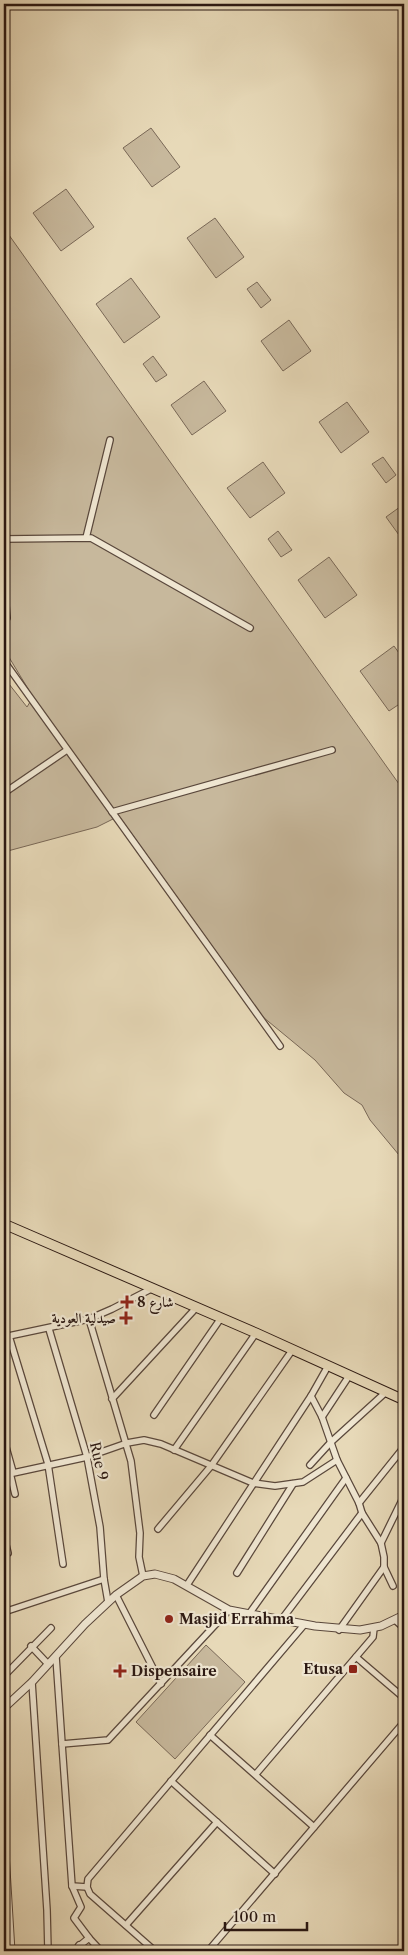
<svg xmlns="http://www.w3.org/2000/svg" width="408" height="1955" font-family="'Libre Caslon Text',Amiri,serif">
<style>
.green{fill:#c7b89c;stroke:#796857}
.lines{fill:none;stroke-linecap:round;stroke-linejoin:round}
.minor-casing{stroke:#5a483c;stroke-width:8}
.tertiary-casing{stroke:#5a483c;stroke-width:9}
.primary-casing{stroke:#2b1812;stroke-width:11}
.minor{stroke:#efe6d1;stroke-width:5.5}
.tertiary{stroke:#efe6d1;stroke-width:7}
.primary{stroke:#e7d9b8;stroke-width:9}
.poi-dot{fill:#8f2418;stroke:#efe6d1;stroke-width:2}
.labels{text-anchor:middle;stroke-width:4.5;stroke-linejoin:round;paint-order:stroke}
.poi-label{font-size:14px;font-weight:bold;fill:#2b1812;stroke:#efe6d1;text-anchor:start}
.street-label{font-size:14px;fill:#2b1812;stroke:#efe6d1}
</style>
<rect width="100%" height="100%" fill="#e7d9b8"/>
<filter id="stains"><feTurbulence type="fractalNoise" baseFrequency=".004" numOctaves="4"/><feColorMatrix values="0 0 0 0 .2 0 0 0 0 .09 0 0 0 0 .02 0 0 0 .5 -.17"/></filter>
<radialGradient id="worn" r=".72"><stop offset=".6" stop-color="#630" stop-opacity="0"/><stop offset="1" stop-color="#630" stop-opacity=".3"/></radialGradient>
<g class="green">
<path d="M151,128L180,167L152,187L123,148Z"/>
<path d="M66,189L94,227L61,251L33,213Z"/>
<path d="M215,218L244,257L216,278L187,238Z"/>
<path d="M4,228L404,791V1161L370,1120L362,1105L344,1093L315,1060L263,1017L119,816L97,827L4,852V673L9,684L27,707L33,697L4,649Z"/>
<path d="M131,278L160,317L124,343L96,304Z"/>
<path d="M257,282L271,300L261,308L247,289Z"/>
<path d="M289,320L311,351L283,371L261,341Z"/>
<path d="M153,356L167,375L156,382L143,364Z"/>
<path d="M204,381L226,411L192,435L171,405Z"/>
<path d="M347,402L369,432L341,453L319,422Z"/>
<path d="M383,457L396,475L386,483L372,464Z"/>
<path d="M263,462L285,493L250,518L227,488Z"/>
<path d="M404,504V542L386,517Z"/>
<path d="M278,531L292,550L281,557L268,539Z"/>
<path d="M329,557L357,595L325,618L298,580Z"/>
<path d="M394,646L404,660V701L389,711L360,671Z"/>
<path d="M206,1645L245,1682L175,1759L136,1722Z"/>
</g>
<g class="lines">
<defs>
<g id="minor">
<path d="M86,538L110,440"/>
<path d="M4,539L91,538L250,628"/>
<path d="M4,582L7,618L4,622"/>
<path d="M4,661L280,1046"/>
<path d="M4,793L67,750"/>
<path d="M112,812L332,750"/>
<path d="M89,1319L131,1461L140,1533L139,1557L143,1576"/>
<path d="M49,1329L87,1457L100,1527L104,1579L108,1602"/>
<path d="M9,1336L48,1464L63,1564"/>
<path d="M4,1337L89,1319L112,1309L151,1289"/>
<path d="M328,1366L311,1396L322,1417L337,1460L359,1503L362,1513L381,1543L384,1557V1567L339,1630"/>
<path d="M112,1399L196,1308"/>
<path d="M154,1415L221,1318"/>
<path d="M322,1417L349,1376"/>
<path d="M4,1440L13,1472"/>
<path d="M174,1450L256,1333"/>
<path d="M310,1465L331,1442L386,1392"/>
<path d="M10,1473L15,1494"/>
<path d="M4,1475L87,1457L127,1443L144,1440L161,1444L253,1483L275,1486L303,1482L337,1460"/>
<path d="M359,1503L404,1447"/>
<path d="M158,1529L211,1466L293,1349"/>
<path d="M4,1537L8,1553"/>
<path d="M381,1543L404,1496"/>
<path d="M384,1567L393,1586"/>
<path d="M237,1573L293,1484"/>
<path d="M187,1585L311,1396"/>
<path d="M116,1595L161,1684"/>
<path d="M4,1612L104,1579"/>
<path d="M249,1614L346,1478"/>
<path d="M282,1619L362,1513"/>
<path d="M395,1620L404,1628"/>
<path d="M31,1646L48,1664"/>
<path d="M56,1657L62,1744L108,1740L229,1610"/>
<path d="M356,1657L404,1698"/>
<path d="M4,1676L51,1628"/>
<path d="M32,1682L47,1910L48,1951"/>
<path d="M210,1735L314,1827"/>
<path d="M62,1744L72,1886L81,1907L74,1918L89,1938"/>
<path d="M256,1774L373,1637L374,1628"/>
<path d="M171,1781L275,1874"/>
<path d="M72,1886L87,1887"/>
<path d="M126,1925L217,1822"/>
<path d="M79,1945L84,1951"/>
<path d="M73,1951L89,1938L101,1951"/>
<path d="M155,1951L90,1894L87,1887L88,1879L304,1625"/>
<path d="M208,1951L404,1722"/>
</g>
<g id="tertiary">
<path d="M4,1708L32,1682L85,1624L116,1595L143,1576L155,1574L174,1579L229,1610L315,1626L360,1630L381,1626L404,1615"/>
<path d="M4,1836L11,1951"/>
</g>
<path id="primary" d="M4,1224L256,1333L404,1400"/>
</defs>
<use href="#minor" class="minor-casing"/>
<use href="#tertiary" class="tertiary-casing"/>
<use href="#primary" class="primary-casing"/>
<use href="#minor" class="minor"/>
<use href="#tertiary" class="tertiary"/>
<use href="#primary" class="primary"/>
</g>
<g class="poi-dot">
<path d="M124.5 1294.5h5v5h5v5h-5v5h-5v-5h-5v-5h5z"/>
<path d="M123.5 1310.5h5v5h5v5h-5v5h-5v-5h-5v-5h5z"/>
<circle cx="169" cy="1619" r="5"/>
<rect x="348" y="1664" width="10" height="10" rx="2.5"/>
<path d="M117.5 1663.5h5v5h5v5h-5v5h-5v-5h-5v-5h5z"/>
</g>
<g class="labels">
<g class="poi-label">
<text x="137" y="1307">شارع 8</text>
<text x="116" y="1323" text-anchor="end">صيدلية العودية</text>
<text x="179" y="1624">Masjid Errahma</text>
<text x="343" y="1674" text-anchor="end">Etusa</text>
<text x="131" y="1676">Dispensaire</text>
</g>
<g class="street-label">
<text transform="translate(99 1461) rotate(77)" y="5">Rue 9</text>
</g>
</g>
<rect width="408" height="1955" fill="none" stroke="#e7d9b8" stroke-width="20"/>
<rect x="5" y="5" width="398" height="1945" fill="none" stroke="#2b1812" stroke-width="2.5"/>
<rect x="10" y="10" width="388" height="1935" fill="none" stroke="#2b1812"/>
<path d="M225 1922v8h82v-8" fill="none" stroke="#2b1812" stroke-width="2.5"/>
<text x="233" y="1922" font-size="15" fill="#2b1812" stroke="#efe6d1" stroke-width="4" paint-order="stroke">100 m</text>
<rect width="100%" height="100%" filter="url(#stains)"/>
<rect width="100%" height="100%" fill="url(#worn)"/>
</svg>
